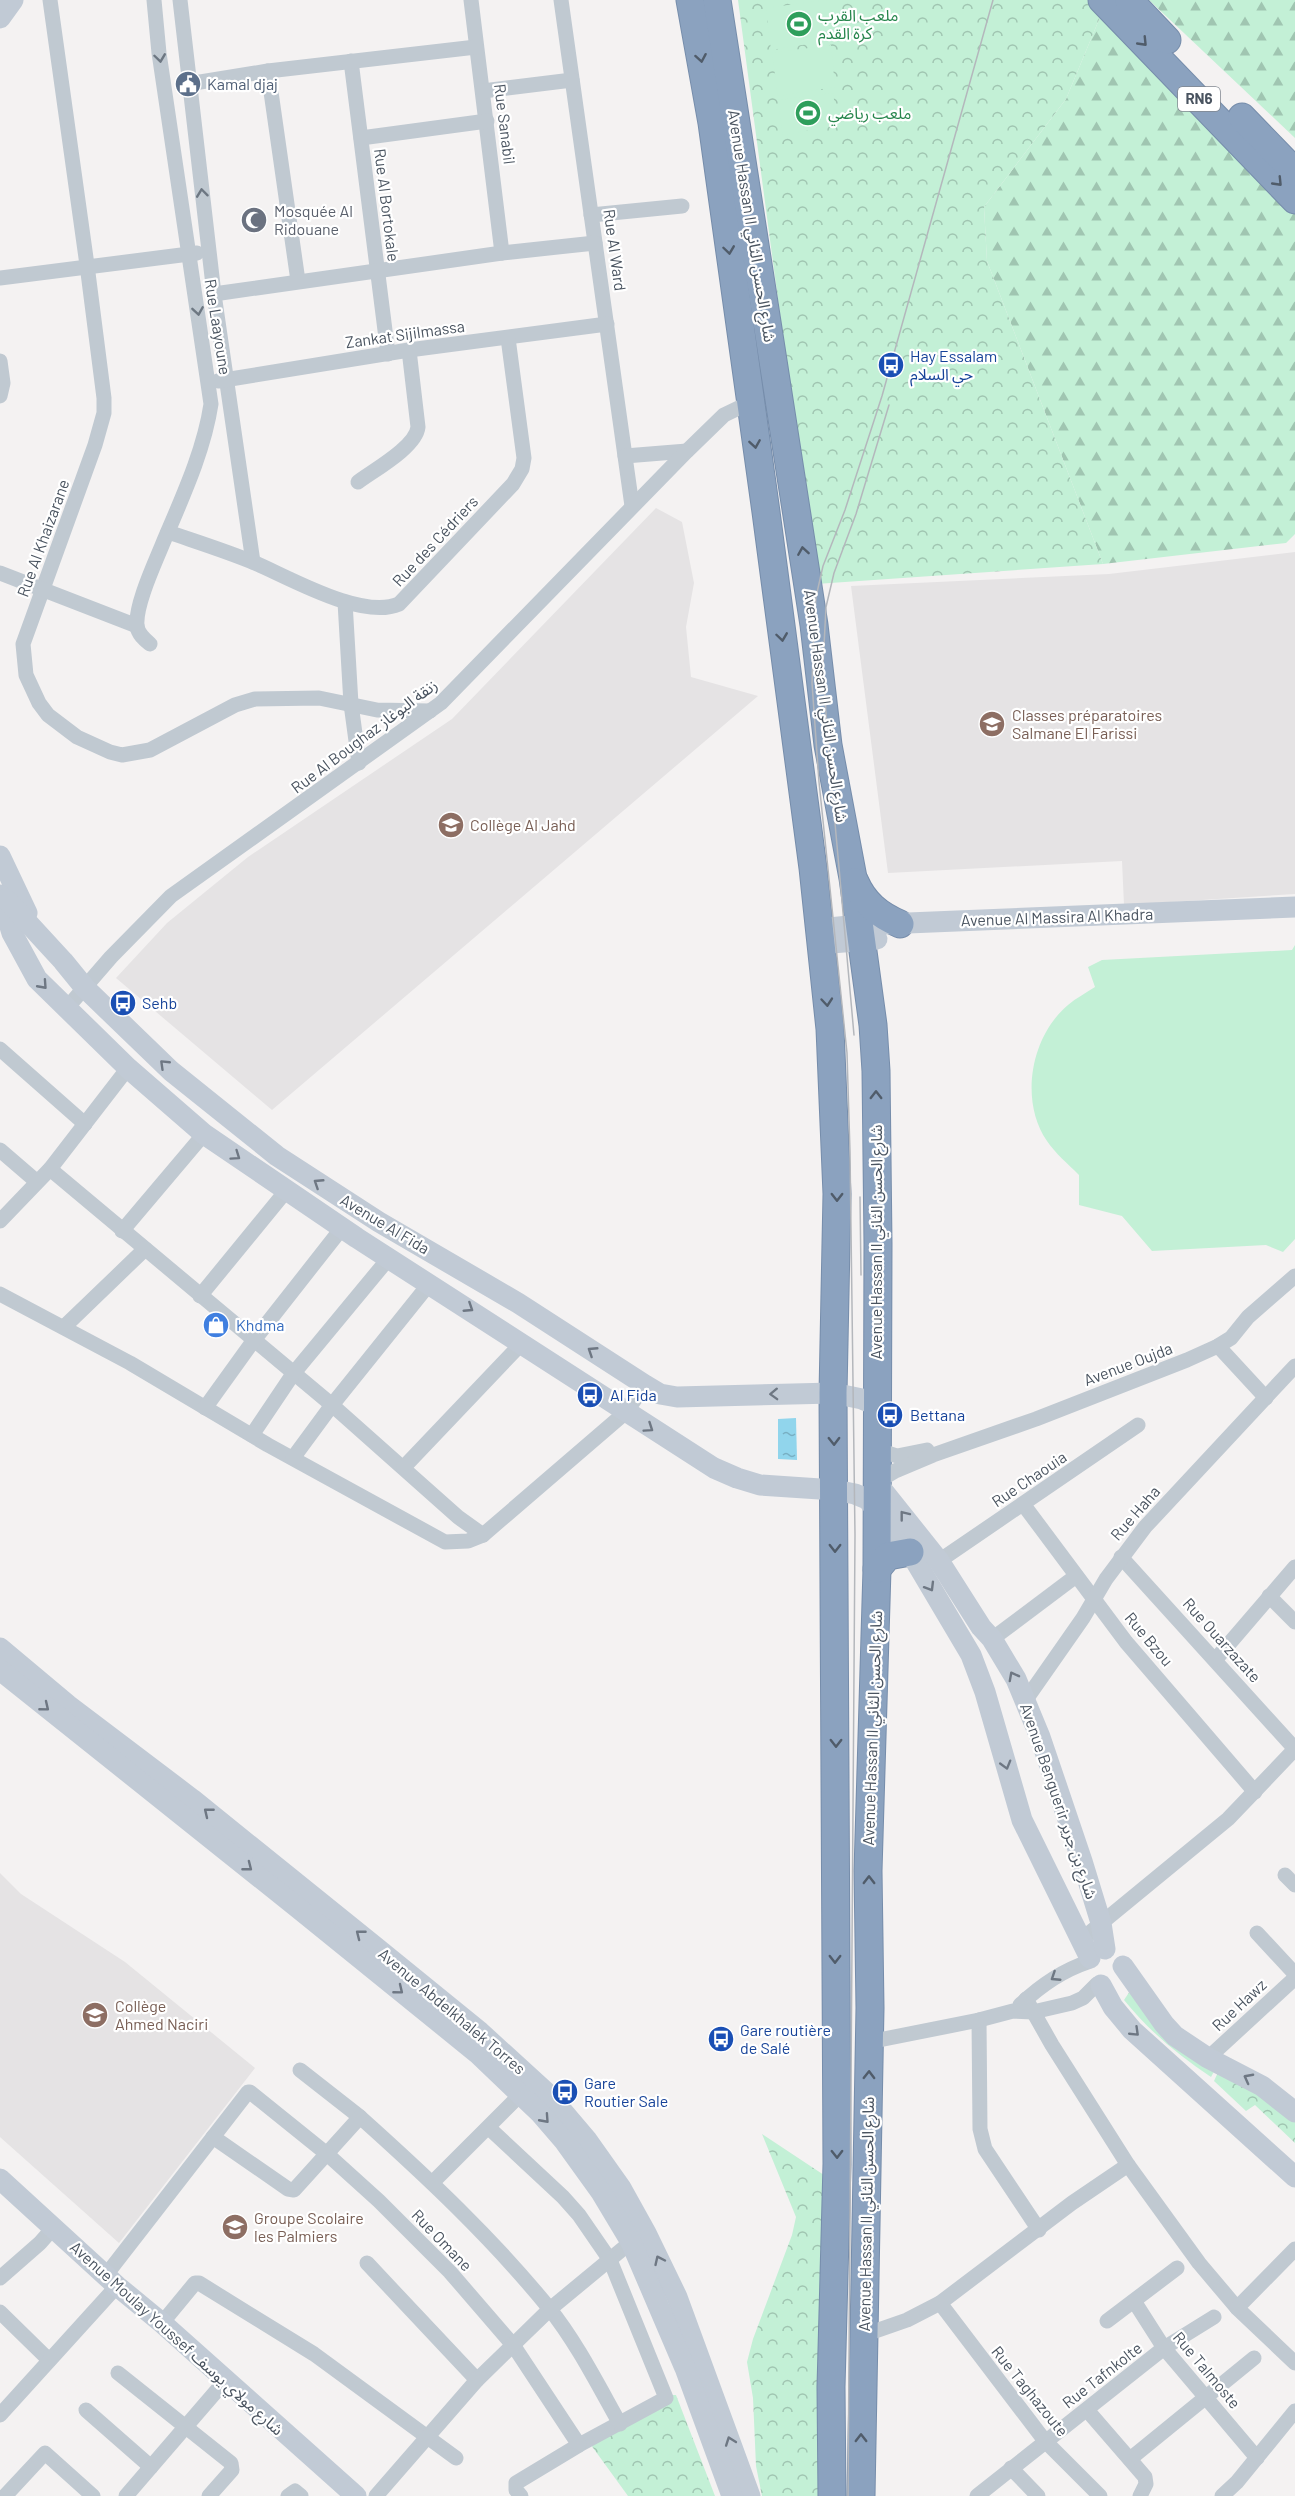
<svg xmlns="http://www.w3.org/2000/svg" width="1295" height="2496" font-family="Barlow,'Noto Sans Arabic',sans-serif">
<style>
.education{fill:#e5e3e4}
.forest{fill:url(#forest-firs)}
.park{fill:url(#park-crowns)}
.pitch{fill:#c3f0d6}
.water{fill:url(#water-ripples)}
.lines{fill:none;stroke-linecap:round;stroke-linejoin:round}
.highway-casing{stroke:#768dab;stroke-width:29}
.street{stroke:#c0c9d1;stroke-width:15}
.secondary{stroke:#c1cad5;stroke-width:21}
.highway{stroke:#8ba2bf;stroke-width:27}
.tram{stroke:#b4b7bc;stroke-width:1.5}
.oneway{stroke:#505c6a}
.oneway2{stroke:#6d7782}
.oneway3{stroke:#6e7783}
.labels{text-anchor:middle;stroke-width:4.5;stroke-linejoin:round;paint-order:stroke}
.shield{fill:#fff;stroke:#808790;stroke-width:1.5}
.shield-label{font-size:15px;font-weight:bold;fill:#4a5460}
.leisure-label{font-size:16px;fill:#27864d;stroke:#fff;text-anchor:start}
.service-label{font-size:16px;fill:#4e5e75;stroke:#fff;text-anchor:start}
.street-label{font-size:16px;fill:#4a5460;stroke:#fff}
.worship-label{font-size:16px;fill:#5b616d;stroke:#fff;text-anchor:start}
.transit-label{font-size:16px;fill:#164399;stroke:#fff;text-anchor:start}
.education-label{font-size:16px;fill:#785e54;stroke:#fff;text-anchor:start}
.shop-label{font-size:16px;fill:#366cbe;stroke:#fff;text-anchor:start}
</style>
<defs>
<pattern id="forest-firs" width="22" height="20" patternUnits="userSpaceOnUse" patternTransform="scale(1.5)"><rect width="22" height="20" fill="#c3f0d6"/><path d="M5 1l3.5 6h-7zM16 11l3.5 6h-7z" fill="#a0c5b1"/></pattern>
<pattern id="park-crowns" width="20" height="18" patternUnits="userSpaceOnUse" patternTransform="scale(1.5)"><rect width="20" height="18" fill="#c3f0d6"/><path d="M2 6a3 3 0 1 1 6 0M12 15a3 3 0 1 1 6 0" fill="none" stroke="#a0c5b1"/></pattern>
<pattern id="water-ripples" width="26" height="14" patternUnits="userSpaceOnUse" patternTransform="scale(1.5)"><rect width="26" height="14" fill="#91d5ec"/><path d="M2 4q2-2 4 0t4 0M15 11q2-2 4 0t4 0" fill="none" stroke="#78afc3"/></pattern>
</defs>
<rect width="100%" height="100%" fill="#f4f2f2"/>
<g class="education">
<path d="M656,508L682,522L694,583L686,627L691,677L758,696L272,1110L116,978L167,923L248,857L452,719Z"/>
<path d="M1295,552V894L1124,905L1122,861L888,873L851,586L1109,574Z"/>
<path d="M0,1873L21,1894L125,1962L255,2068L119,2243L0,2137Z"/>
</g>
<g class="forest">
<path d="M1149,0H1295V138Z"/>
<path d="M1103,10L1295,193V534L1286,543L1103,564L987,261L984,207L1066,99Z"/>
</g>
<g class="park">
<path d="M738,0H1093L1103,10L1066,99L984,207L987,261L1103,564L816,584Z"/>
<path d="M1130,1991L1217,2066L1211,2077C1179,2056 1148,2030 1124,2000Z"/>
<path d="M1220,2068L1295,2117V2143L1255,2105L1246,2111L1214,2081Z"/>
<path d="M762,2134L833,2181L828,2496H762L756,2466L753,2398L747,2362L753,2339L792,2235L796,2217Z"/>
<path d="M667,2395H676L715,2496H628L591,2445Z"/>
</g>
<g class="pitch">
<path d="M826,0L833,40L771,50L766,8Z"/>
<path d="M831,45L835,87L778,96L772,53Z"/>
<path d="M833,93L838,125L783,135L778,100Z"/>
<path d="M1295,945V1239L1283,1252L1266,1245L1152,1251L1122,1216L1079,1205V1175C1068,1164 1055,1153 1047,1141C1019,1100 1031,1036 1068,1005C1076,998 1086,993 1095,987L1088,967L1102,960L1292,950Z"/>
</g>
<path class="water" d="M796,1418L797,1460L778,1459V1419Z"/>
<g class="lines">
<defs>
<g id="highway">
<path d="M690,0L712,123L766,512L813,868L830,1029L837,1194L833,1393L837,2164L831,2387L832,2496"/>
<path d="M717,0L814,625L828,745L853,878L873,1025L876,1071L878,1244L877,1569L868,1871L870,2008L861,2496"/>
<path d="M1102,0L1295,200"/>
<path d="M1129,0L1167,40"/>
<path d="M1242,117L1295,172"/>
<path d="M855,882C864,903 879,915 900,924"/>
<path d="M877,1569L888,1556L910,1552"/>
</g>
</defs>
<use href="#highway" class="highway-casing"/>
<g class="street">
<path d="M50,0L87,265L104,398V413L95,445L23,644L26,675L39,703L48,715L77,737L110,752L122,755L150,750L235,705L255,699L319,698L377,710L430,711"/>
<path d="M180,0L214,294L253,562"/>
<path d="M471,0L502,253"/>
<path d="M561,0L632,506"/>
<path d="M351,61L388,354"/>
<path d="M268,71L298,281"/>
<path d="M188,84L268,71L476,47"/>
<path d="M483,91L572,80"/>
<path d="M361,138L487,121"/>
<path d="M591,215L682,206"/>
<path d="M0,278L197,253"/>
<path d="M214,294L502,253L595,243"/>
<path d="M0,361L3,383L0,396"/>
<path d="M218,381L409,350L607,324"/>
<path d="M625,456L687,451"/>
<path d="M358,482C374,470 416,447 418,427L409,350"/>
<path d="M168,532C197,542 226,551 255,563C290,578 362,620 399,604L513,484L522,469L524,458L508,338"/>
<path d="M0,573L137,626"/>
<path d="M345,602L351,704L359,763"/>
<path d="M150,644C144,639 138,634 137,626C135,605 155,563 163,543C182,498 204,451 211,404L159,53L154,0"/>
<path d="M66,1009L111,957L171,896L441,703L687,451L724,415L749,403"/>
<path d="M0,1049L85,1124"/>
<path d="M0,1150L36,1181"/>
<path d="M50,1169L332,1405L458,1517L483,1535"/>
<path d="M0,1221L50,1169L128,1068"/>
<path d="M122,1231L204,1134"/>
<path d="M0,1294L130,1363L268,1445L445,1542L468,1541L483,1535L626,1412L645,1385"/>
<path d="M200,1296L286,1191"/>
<path d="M64,1327L145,1249"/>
<path d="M1218,1346L1266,1398"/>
<path d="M205,1408L254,1340L342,1228"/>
<path d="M252,1435L293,1374L389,1258"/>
<path d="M876,1449L897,1456L927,1450"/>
<path d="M293,1458L332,1405L430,1283"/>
<path d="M404,1467L522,1343"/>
<path d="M875,1483L895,1471L933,1455L1036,1419L1187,1360L1218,1346L1231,1338L1248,1317L1295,1276"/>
<path d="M1023,1504L1126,1642L1255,1792"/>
<path d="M1121,1557L1295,1749"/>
<path d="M939,1561L1138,1425"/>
<path d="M1269,1596L1295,1622"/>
<path d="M992,1639L1076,1576"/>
<path d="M1216,1659L1295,1567"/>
<path d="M1025,1701L1083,1618L1106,1579L1145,1527L1295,1366"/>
<path d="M1285,1875L1295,1885"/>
<path d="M1257,1933L1295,1974"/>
<path d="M1082,1939L1228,1819L1295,1749"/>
<path d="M1026,1999L1052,2045L1128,2165L1199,2263L1237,2308L1295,2363"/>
<path d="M1020,2005C1040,1986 1061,1971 1088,1962"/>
<path d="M979,2020L980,2129L985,2149L1039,2230"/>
<path d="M869,2042L979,2020L1013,2011L1033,2012L1072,2003L1083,1998L1097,1984"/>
<path d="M1208,2058L1295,1978"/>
<path d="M300,2070L360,2117"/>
<path d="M489,2128L563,2197L579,2215L610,2260L666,2398L579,2445L516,2483V2490L521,2496"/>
<path d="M213,2137L288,2189L294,2190L360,2117C427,2177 492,2238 549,2308C577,2343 598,2385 620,2424"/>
<path d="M433,2182L521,2094"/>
<path d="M367,2263L477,2380"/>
<path d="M106,2275L248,2092H250L327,2154L379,2201L450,2272L513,2345L579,2445"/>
<path d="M0,2278L40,2243L54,2227"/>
<path d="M1134,2301L1164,2348L1257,2458"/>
<path d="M940,2303L1045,2441L1100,2496"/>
<path d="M1237,2308L1295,2249"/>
<path d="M0,2312L49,2360"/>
<path d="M1107,2321L1177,2268"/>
<path d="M162,2323L195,2283H199L314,2354L456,2458"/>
<path d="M864,2335L907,2320L940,2303L1072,2203L1128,2165"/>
<path d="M118,2373L231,2463L232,2470L209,2496"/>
<path d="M86,2410L151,2467"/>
<path d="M1087,2410L1145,2477L1146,2484L1140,2496"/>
<path d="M0,2415L117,2286"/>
<path d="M1130,2459L1254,2358"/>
<path d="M1011,2468L1038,2496"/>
<path d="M5,2496L45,2453L93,2496"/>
<path d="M126,2496L225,2381"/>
<path d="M288,2496L295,2491L301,2496"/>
<path d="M376,2496L477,2380L550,2309L631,2242"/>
<path d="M977,2496L1164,2348L1214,2317"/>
<path d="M1222,2496L1237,2482L1295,2411"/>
</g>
<g class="secondary">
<path d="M0,18L13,0"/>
<path d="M0,856L27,913"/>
<path d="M0,895L12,933L37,979L128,1068L204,1134L357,1238L714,1468L737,1478L760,1485L835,1490L855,1494L867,1499L884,1517L910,1552L971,1655L985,1692L1022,1820L1090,1958"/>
<path d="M6,899L63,961L85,988L171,1071L277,1156L379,1222L518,1303L645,1385L660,1394L677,1397L833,1393L862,1399L876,1405"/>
<path d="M819,929L859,925L1295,907"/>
<path d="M821,944L877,939"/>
<path d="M876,1482L939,1561L981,1627L992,1639L1016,1679L1040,1737L1082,1861L1101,1923L1105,1949"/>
<path d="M0,1648L68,1705L192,1799L373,1945L480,2032L548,2094L587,2140L621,2188L646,2233L677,2297L750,2496"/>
<path d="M0,1670L298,1908L477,2053L540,2113L565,2142L601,2192L631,2242L685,2368L732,2496"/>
<path d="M1123,1966L1164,2024L1175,2036L1208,2058L1262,2086L1295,2112"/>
<path d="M1101,1985L1113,2007L1132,2030L1295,2177"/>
<path d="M0,2179L117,2286L162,2323L356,2496"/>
</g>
<use href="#highway" class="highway"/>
<g class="tram">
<path d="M854,1035L828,745L823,665L826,607L834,573L856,514L889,405"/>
<path d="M860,1197L861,1275"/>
<path d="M848,2496L855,1535L850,1152L847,1053L819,782L812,683L814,625L816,597L823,566L845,510L882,396L993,0"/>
</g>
</g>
<defs><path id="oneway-chevron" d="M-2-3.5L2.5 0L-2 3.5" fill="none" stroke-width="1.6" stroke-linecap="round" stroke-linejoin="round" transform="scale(1.5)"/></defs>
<g class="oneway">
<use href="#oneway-chevron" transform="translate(1143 42) rotate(46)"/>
<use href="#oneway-chevron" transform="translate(701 58) rotate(80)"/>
<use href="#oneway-chevron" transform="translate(1278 182) rotate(46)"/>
<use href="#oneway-chevron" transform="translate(729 250) rotate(82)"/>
<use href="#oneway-chevron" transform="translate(755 444) rotate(81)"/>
<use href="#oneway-chevron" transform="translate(803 551) rotate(-99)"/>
<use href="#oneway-chevron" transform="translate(782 637) rotate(82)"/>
<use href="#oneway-chevron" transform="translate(827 1002) rotate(85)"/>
<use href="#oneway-chevron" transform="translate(876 1095) rotate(-90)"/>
<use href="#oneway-chevron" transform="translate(837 1197) rotate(90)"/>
<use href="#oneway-chevron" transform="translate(834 1441) rotate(89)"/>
<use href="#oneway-chevron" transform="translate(835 1548) rotate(90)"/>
<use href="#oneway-chevron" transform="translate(836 1743) rotate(90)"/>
<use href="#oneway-chevron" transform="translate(869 1880) rotate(-90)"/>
<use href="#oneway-chevron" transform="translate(835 1959) rotate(90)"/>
<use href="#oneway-chevron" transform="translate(869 2075) rotate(-89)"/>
<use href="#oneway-chevron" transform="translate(837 2154) rotate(89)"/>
<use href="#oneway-chevron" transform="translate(861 2438) rotate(-90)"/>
</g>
<g class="oneway2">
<use href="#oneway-chevron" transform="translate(160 58) rotate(82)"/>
<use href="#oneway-chevron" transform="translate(202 193) rotate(-97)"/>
<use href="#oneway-chevron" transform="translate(198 311) rotate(81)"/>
<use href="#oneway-chevron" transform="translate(1055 1977) rotate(147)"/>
</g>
<g class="oneway3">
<use href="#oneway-chevron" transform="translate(43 985) rotate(48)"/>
<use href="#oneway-chevron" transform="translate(164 1064) rotate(-136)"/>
<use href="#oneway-chevron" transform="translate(236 1156) rotate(35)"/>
<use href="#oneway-chevron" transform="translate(318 1183) rotate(-147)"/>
<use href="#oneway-chevron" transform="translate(469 1308) rotate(33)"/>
<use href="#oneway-chevron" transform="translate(592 1351) rotate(-147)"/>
<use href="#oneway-chevron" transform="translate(774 1394) rotate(178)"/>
<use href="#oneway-chevron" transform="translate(649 1428) rotate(34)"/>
<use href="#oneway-chevron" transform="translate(904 1515) rotate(-128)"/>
<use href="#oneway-chevron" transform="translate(930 1587) rotate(59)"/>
<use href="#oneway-chevron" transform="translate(1013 1676) rotate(-118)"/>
<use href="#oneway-chevron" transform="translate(45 1707) rotate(39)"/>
<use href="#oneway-chevron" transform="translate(1006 1765) rotate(74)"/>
<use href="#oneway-chevron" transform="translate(208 1812) rotate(-141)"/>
<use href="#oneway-chevron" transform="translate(248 1867) rotate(38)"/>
<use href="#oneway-chevron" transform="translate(360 1934) rotate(-142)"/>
<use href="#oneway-chevron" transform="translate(399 1990) rotate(39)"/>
<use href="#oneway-chevron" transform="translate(1135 2032) rotate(44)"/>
<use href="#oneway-chevron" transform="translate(1248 2078) rotate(-152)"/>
<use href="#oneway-chevron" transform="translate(545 2119) rotate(48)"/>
<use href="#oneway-chevron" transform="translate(659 2260) rotate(-115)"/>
<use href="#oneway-chevron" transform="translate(730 2441) rotate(-110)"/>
</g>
<defs>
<symbol id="stadium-disc" viewBox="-11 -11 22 22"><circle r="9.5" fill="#2e9e5b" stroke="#fff"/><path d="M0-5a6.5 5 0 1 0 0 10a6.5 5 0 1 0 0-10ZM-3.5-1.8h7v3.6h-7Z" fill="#fff"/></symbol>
<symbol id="civic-disc" viewBox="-11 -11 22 22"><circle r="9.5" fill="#5c6f8a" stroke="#fff"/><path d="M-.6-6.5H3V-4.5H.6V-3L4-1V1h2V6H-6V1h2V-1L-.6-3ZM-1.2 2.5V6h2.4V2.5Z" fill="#fff"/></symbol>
<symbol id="mosque-disc" viewBox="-11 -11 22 22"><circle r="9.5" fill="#6b7280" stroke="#fff"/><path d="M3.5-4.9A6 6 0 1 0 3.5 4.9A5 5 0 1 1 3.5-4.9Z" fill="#fff"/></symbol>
<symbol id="bus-disc" viewBox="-11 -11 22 22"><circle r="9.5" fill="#1a4fb4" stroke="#fff"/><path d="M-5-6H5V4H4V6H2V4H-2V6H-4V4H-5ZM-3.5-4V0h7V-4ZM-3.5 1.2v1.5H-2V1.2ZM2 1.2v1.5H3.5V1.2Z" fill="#fff"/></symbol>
<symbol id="school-disc" viewBox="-11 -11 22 22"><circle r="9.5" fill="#8d6e63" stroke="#fff"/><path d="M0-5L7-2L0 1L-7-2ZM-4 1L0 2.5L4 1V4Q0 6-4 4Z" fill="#fff"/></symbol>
<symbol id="shop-disc" viewBox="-11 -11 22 22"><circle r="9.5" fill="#3f7fe0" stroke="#fff"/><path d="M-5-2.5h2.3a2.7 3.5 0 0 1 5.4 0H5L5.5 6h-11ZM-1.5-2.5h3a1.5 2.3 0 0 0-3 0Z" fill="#fff"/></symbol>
</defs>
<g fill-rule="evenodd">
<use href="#stadium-disc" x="784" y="9" width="30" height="30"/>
<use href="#civic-disc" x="173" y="69" width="30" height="30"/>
<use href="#stadium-disc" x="793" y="98" width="30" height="30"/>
<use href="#mosque-disc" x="239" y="205" width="30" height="30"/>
<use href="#bus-disc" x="876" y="350" width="30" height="30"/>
<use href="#school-disc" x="977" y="709" width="30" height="30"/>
<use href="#school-disc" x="436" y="810" width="30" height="30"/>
<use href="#bus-disc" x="108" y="988" width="30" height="30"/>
<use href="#shop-disc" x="201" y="1310" width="30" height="30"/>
<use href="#bus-disc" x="575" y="1380" width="30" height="30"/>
<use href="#bus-disc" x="875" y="1400" width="30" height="30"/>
<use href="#school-disc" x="80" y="2000" width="30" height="30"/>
<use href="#bus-disc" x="706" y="2024" width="30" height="30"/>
<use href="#bus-disc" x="550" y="2077" width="30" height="30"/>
<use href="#school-disc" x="220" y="2212" width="30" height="30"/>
</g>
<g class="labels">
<rect class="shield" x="1178" y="87" width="42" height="24" rx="4.5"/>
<g class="shield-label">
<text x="1199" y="104">RN6</text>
</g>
<g class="leisure-label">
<text x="818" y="21">ملعب القرب<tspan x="818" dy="18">كرة القدم</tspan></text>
<text x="828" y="119">ملعب رياضي</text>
</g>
<g class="service-label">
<text x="207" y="90">Kamal djaj</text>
</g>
<g class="street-label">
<text transform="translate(505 124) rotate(83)" y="6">Rue Sanabil</text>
<text transform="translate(387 205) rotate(83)" y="6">Rue Al Bortokale</text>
<text transform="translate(752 226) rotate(81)" y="6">Avenue Hassan II شارع الحسن الثاني</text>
<text transform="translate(615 250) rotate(82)" y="6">Rue Al Ward</text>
<text transform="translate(218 327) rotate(81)" y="6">Rue Laayoune</text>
<text transform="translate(405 334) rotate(-8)" y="6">Zankat Sijilmassa</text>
<text transform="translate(43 538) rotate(-70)" y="6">Rue Al Khaizarane</text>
<text transform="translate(435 541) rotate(-47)" y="6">Rue des Cédriers</text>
<text transform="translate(826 706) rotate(82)" y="6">Avenue Hassan II شارع الحسن الثاني</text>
<text transform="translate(364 736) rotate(-37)" y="6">Rue Al Boughaz زنقة البوغاز</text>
<text transform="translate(1057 917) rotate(-2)" y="6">Avenue Al Massira Al Khadra</text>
<text transform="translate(385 1224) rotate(31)" y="6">Avenue Al Fida</text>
<text transform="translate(876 1242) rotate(-90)" y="6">Avenue Hassan II شارع الحسن الثاني</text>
<text transform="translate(1128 1364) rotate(-21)" y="6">Avenue Oujda</text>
<text transform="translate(1029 1479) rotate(-34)" y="6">Rue Chaouia</text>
<text transform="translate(1135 1513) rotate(-49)" y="6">Rue Haha</text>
<text transform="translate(1149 1639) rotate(50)" y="6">Rue Bzou</text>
<text transform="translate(1222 1640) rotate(48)" y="6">Rue Ouarzazate</text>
<text transform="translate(872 1728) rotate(-88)" y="6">Avenue Hassan II شارع الحسن الثاني</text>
<text transform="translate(1059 1801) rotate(71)" y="6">Avenue Benguerir شارع بن جرير</text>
<text transform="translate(1239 2005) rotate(-43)" y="6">Rue Hawz</text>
<text transform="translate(452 2011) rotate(40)" y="6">Avenue Abdelkhalek Torres</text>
<text transform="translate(866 2214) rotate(-89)" y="6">Avenue Hassan II شارع الحسن الثاني</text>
<text transform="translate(442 2240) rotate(46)" y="6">Rue Omane</text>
<text transform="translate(177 2338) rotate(42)" y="6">Avenue Moulay Youssef شارع مولاي يوسف</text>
<text transform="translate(1207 2370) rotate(50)" y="6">Rue Talmoste</text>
<text transform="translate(1102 2375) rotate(-38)" y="6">Rue Tafnkolte</text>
<text transform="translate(1030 2391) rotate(51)" y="6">Rue Taghazoute</text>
</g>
<g class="worship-label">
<text x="274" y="217">Mosquée Al<tspan x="274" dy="18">Ridouane</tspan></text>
</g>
<g class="transit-label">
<text x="910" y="362">Hay Essalam<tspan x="910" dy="18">حي السلام</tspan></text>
<text x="142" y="1009">Sehb</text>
<text x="610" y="1401">Al Fida</text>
<text x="910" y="1421">Bettana</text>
<text x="740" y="2036">Gare routière<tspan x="740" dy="18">de Salé</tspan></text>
<text x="584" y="2089">Gare<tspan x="584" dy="18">Routier Sale</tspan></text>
</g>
<g class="education-label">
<text x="1012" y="721">Classes préparatoires<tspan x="1012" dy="18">Salmane El Farissi</tspan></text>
<text x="470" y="831">Collège Al Jahd</text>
<text x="115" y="2012">Collège<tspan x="115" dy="18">Ahmed Naciri</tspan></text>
<text x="254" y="2224">Groupe Scolaire<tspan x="254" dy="18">les Palmiers</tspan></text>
</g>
<g class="shop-label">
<text x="236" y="1331">Khdma</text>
</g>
</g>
</svg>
